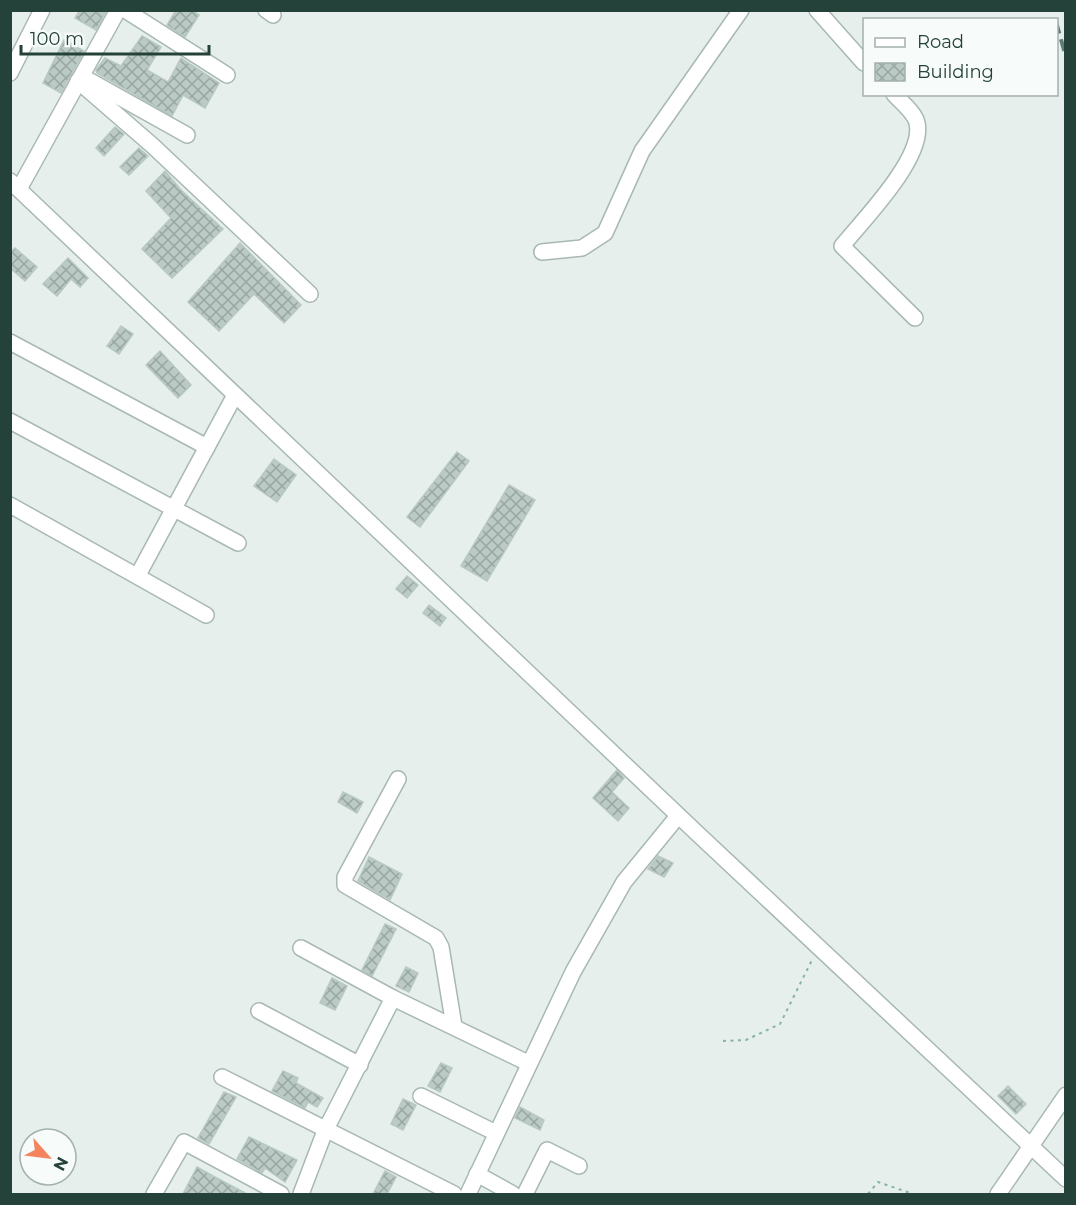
<svg xmlns="http://www.w3.org/2000/svg" width="1076" height="1205" font-family="Montserrat,sans-serif">
<style>
.building{fill:url(#building-cross-hatch);stroke:#b8c9c2;stroke-width:1.5}
.lines{fill:none;stroke-linecap:round;stroke-linejoin:round}
.minor-casing{stroke:#a8b8b2;stroke-width:18}
.path{stroke:#86b3a5;stroke-width:2;stroke-dasharray:3 4.5;stroke-linecap:butt}
.minor{stroke:#fff;stroke-width:15}
.rail{stroke:#5f7d75;stroke-width:4;stroke-dasharray:12 6;stroke-linecap:butt}
</style>
<defs>
<pattern id="building-cross-hatch" width="8" height="8" patternUnits="userSpaceOnUse" patternTransform="scale(1.5)"><rect width="8" height="8" fill="#bbcac4"/><path d="M0 0l8 8M0 8l8-8" fill="none" stroke="#98a6a0"/></pattern>
</defs>
<rect width="100%" height="100%" fill="#e6efeb"/>
<g class="building">
<path d="M80,10H104L106,11L96,30L75,18Z"/>
<path d="M176,10H192L199,15L185,37L167,25Z"/>
<path d="M142,36L161,47L147,70L168,82L181,58L219,83L205,108L183,95L172,116L97,73L96,70L105,58L121,66Z"/>
<path d="M64,40L84,51L61,93L43,83Z"/>
<path d="M115,127L124,134L104,156L96,148Z"/>
<path d="M139,148L148,156L129,175L120,167Z"/>
<path d="M165,171L181,190L223,229L172,278L142,249L171,218L146,191Z"/>
<path d="M240,243L301,305L284,323L254,294L219,331L188,302Z"/>
<path d="M15,248L37,267L25,281L10,268V253Z"/>
<path d="M68,258L88,278L80,287L71,279L57,296L43,284Z"/>
<path d="M121,326L133,334L119,354L107,346Z"/>
<path d="M160,351L191,385L178,398L146,365Z"/>
<path d="M457,452L469,461L420,527L407,517Z"/>
<path d="M274,459L296,475L277,502L254,486Z"/>
<path d="M509,485L535,500L487,581L461,566Z"/>
<path d="M407,576L418,585L407,598L396,589Z"/>
<path d="M429,605L446,618L440,626L423,613Z"/>
<path d="M617,770L624,778L612,792L629,808L618,821L593,798Z"/>
<path d="M343,792L363,802L357,813L338,802Z"/>
<path d="M658,856L673,863L664,877L648,869Z"/>
<path d="M369,857L402,874L390,900L358,881Z"/>
<path d="M385,924L396,929L372,976L362,970Z"/>
<path d="M406,967L418,973L409,992L396,986Z"/>
<path d="M332,978L347,986L335,1010L320,1003Z"/>
<path d="M441,1063L452,1068L440,1092L428,1086Z"/>
<path d="M283,1071L298,1078L296,1083L323,1098L317,1107L308,1102L305,1108L272,1091Z"/>
<path d="M1008,1086L1026,1104L1016,1114L998,1096Z"/>
<path d="M224,1092L236,1097L209,1144L198,1138Z"/>
<path d="M403,1099L416,1105L403,1130L391,1124Z"/>
<path d="M520,1107L544,1120L540,1130L515,1118Z"/>
<path d="M249,1137L297,1160L285,1182L265,1168L262,1173L237,1159Z"/>
<path d="M197,1167L213,1176L247,1194H183Z"/>
<path d="M385,1171L396,1177L387,1194H373Z"/>
</g>
<g class="lines">
<defs>
<g id="minor">
<path d="M125,10L227,75"/>
<path d="M266,10L273,15"/>
<path d="M817,10L864,63"/>
<path d="M10,73L42,10"/>
<path d="M85,78L187,135"/>
<path d="M78,81L153,146L310,294"/>
<path d="M894,94C901,102 915,113 917,123C925,157 864,219 842,246L915,318"/>
<path d="M10,181L699,835L1066,1179"/>
<path d="M19,189L118,10"/>
<path d="M542,252L582,248L605,233L642,151L741,10"/>
<path d="M10,342L207,447"/>
<path d="M10,421L238,543"/>
<path d="M10,505L206,615"/>
<path d="M138,575L235,395"/>
<path d="M398,779L345,877V885L436,938L441,947L454,1026"/>
<path d="M301,948L393,998L528,1063"/>
<path d="M259,1011L360,1065"/>
<path d="M222,1077L454,1194"/>
<path d="M421,1096L496,1133"/>
<path d="M477,1174L513,1194"/>
<path d="M154,1194L184,1142L281,1194"/>
<path d="M301,1194L325,1131L393,998"/>
<path d="M468,1194L573,972L624,882L678,816"/>
<path d="M525,1194L547,1150L579,1166"/>
<path d="M998,1194L1066,1095"/>
</g>
</defs>
<use href="#minor" class="minor-casing"/>
<g class="path">
<path d="M723,1041L746,1040L780,1024L813,958"/>
<path d="M868,1194L878,1182L913,1194"/>
</g>
<use href="#minor" class="minor"/>
<g class="rail">
<path d="M1065,10L1066,11"/>
<path d="M1056,22L1066,57"/>
</g>
</g>
<rect width="1076" height="1205" fill="none" stroke="#24423a" stroke-width="24"/>
<rect x="863" y="18" width="195" height="78" fill="#f7fbf9" stroke="#a3b1ad" stroke-width="1.5"/>
<rect x="875" y="38" width="30" height="9" fill="#ffffff" stroke="#a3b1ad" stroke-width="1.5"/>
<text x="917" y="48" font-size="18" fill="#24423a">Road</text>
<rect x="875" y="63" width="30" height="18" fill="url(#building-cross-hatch)" stroke="#a3b1ad" stroke-width="1.5"/>
<text x="917" y="78" font-size="18" fill="#24423a">Building</text>
<g transform="translate(48 1157) rotate(118)"><circle r="28" fill="#f7fbf9" stroke="#a3b1ad" stroke-width="1.5"/>
<path d="M0-4.5L10 22L0 15L-10 22Z" fill="#f4845f"/>
<text y="-9" font-size="16" font-weight="bold" text-anchor="middle" fill="#24423a">N</text>
</g>
<path d="M21 45v9h188v-9" fill="none" stroke="#24423a" stroke-width="3"/>
<text x="30" y="45" font-size="18" fill="#24423a" stroke="#f7fbf9" stroke-width="4.5" paint-order="stroke">100 m</text>
</svg>
